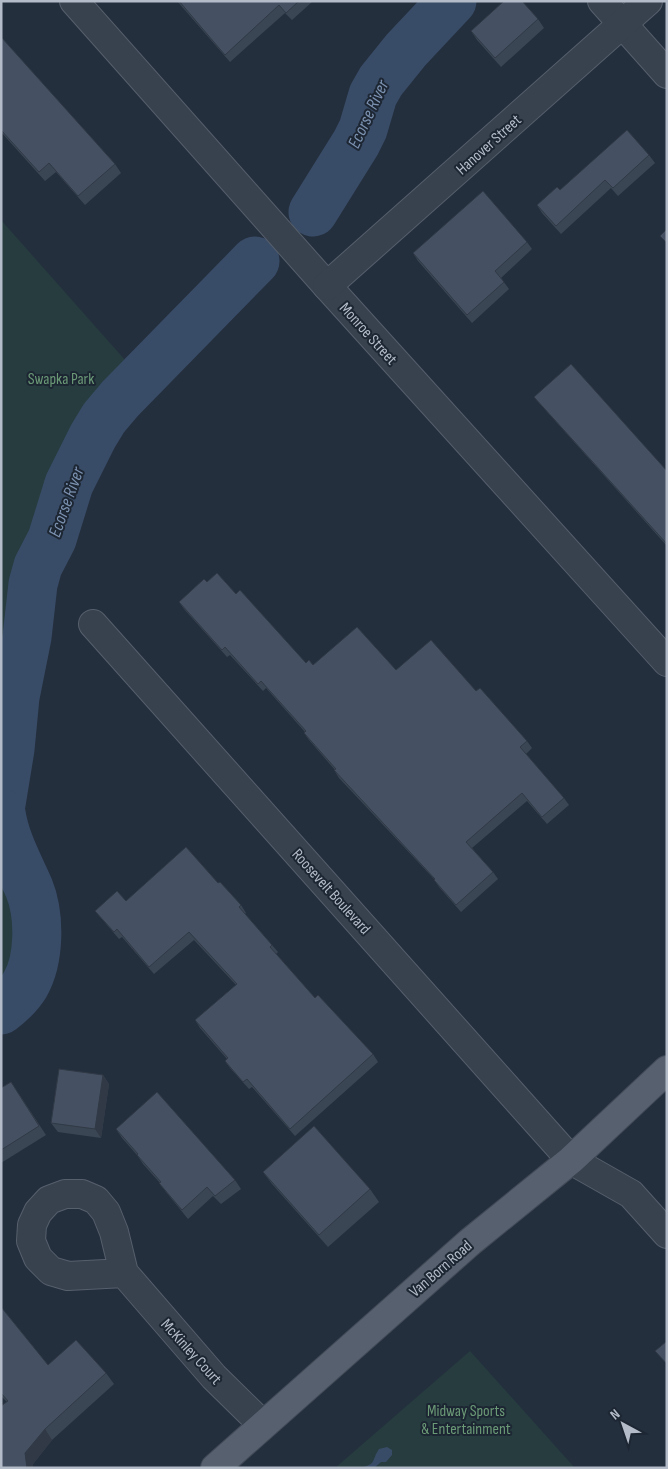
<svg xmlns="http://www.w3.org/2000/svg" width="668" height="1469" font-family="'Sofia Sans Condensed',sans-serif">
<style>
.green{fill:#263c3f}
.water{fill:#394c67}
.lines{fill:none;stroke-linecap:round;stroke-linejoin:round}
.river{stroke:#394c67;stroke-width:49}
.minor-casing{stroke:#565f6c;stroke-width:30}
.major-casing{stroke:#414a57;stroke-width:30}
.minor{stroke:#38414e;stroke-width:28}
.major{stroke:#56606e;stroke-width:28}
.wall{fill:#3b4654}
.shaded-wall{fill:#303945}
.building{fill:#455162;stroke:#303945}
.labels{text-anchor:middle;stroke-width:4;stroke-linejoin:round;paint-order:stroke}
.street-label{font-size:16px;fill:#b4bcc9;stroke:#1d2633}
.park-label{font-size:16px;fill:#6b9a76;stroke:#1d2633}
.water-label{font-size:18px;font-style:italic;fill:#7c92b1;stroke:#1d2633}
</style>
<rect width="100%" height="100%" fill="#242f3e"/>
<g class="green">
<path d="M1,220L141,378L120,399L104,418L93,436L69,484L52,539L38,566L33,584L27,637L15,697L10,749L1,804Z"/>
<path d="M1,813C5,840 18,863 29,888C40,915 40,959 25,985C19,995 10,1003 1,1010Z"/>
<path d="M470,1351L575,1468H335Z"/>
</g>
<path class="water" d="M387,1447L392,1450V1455L386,1462H381L374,1468H360C377,1464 371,1461 379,1449Z"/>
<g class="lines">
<g class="river">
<path d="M313,212L356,143L363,129L373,95L381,81L406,50L452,1"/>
<path d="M1,804L10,749L15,697L27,637L33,584L38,566L52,539L69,484L93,436L104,418L120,399L255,261"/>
<path d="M1,813C5,840 18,863 29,888C40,915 40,959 25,985C19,995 10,1003 1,1010"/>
</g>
<defs>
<g id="minor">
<path d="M74,1L327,286L667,662"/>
<path d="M602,1L667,74"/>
<path d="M327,286L648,1"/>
<path d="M93,624L571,1160L631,1194L667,1234"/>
<path d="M124,1273L68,1276L51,1271L38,1258L31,1241L32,1225L38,1212L49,1200L65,1194H82L96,1200L106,1212L114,1232L124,1273L214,1377L263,1425"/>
</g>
<path id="major" d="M215,1468L470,1242L571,1160L667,1070"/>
</defs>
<use href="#minor" class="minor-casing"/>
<use href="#major" class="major-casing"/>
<use href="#minor" class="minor"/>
<use href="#major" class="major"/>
</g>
<g class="wall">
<path d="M177,1H312V2L292,20L285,13L230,62Z"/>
<path d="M538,19L544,28L501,67L477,40L471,31Z"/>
<path d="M1,37L115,164L121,173L85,205L56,172L45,181L1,132Z"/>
<path d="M649,155L655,163L618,196L611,188L561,234L542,213L537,205L560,190Z"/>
<path d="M527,242L532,249L501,278L509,289L472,323L418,261L413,253Z"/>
<path d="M534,397L667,471V546L541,405Z"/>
<path d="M207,582L236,594L306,663L313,665L396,670L476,691L527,741L532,748L526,754L564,798L569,805L547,824L527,801L472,848L493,872L498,879L461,912L439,887L434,879L339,778L334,770H335L309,740L304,733L305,732L266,688L263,691L230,655L227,657L184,609L179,602Z"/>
<path d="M218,883L241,905L246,913L245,914L272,945L278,952L276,954L315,998L373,1054L378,1062L295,1136L252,1087L249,1089L230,1068L225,1061L227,1059L200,1028L195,1020L236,985L194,940L154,974L122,937L119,939L95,911L126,901Z"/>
<path d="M103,1075L109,1084L101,1138L58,1132L51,1123Z"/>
<path d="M11,1082L46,1135L1,1163V1088Z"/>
<path d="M116,1129L235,1180L241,1189L221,1204L213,1196L188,1219L166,1192L159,1183H160L143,1164L137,1155L122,1138Z"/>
<path d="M263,1172L370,1189L379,1202L328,1247L272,1184Z"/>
<path d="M1,1307L48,1365L106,1373L114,1384L52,1440L33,1464L7,1402L1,1396Z"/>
</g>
<g class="shaded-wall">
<path d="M103,1075L109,1084L101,1138L95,1129Z"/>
<path d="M45,1429L52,1440L33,1464V1468H27L25,1453Z"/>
</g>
<g class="building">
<path d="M179,1H299L286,13L279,5L225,55Z"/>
<path d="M504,1H522L538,19L495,58L471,31Z"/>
<path d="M1,37L115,164L78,196L49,163L39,172L1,130Z"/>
<path d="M627,130L649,155L613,188L605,180L556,226L537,205L557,187L560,190Z"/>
<path d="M483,191L527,242L495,271L504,282L467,315L413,253Z"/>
<path d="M667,229V243L660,236Z"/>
<path d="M571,364L667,471V544L534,397Z"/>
<path d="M217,573L236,594L240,590L306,663L309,660L313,665L357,627L396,670L431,640L476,691L480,688L527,741L520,747L564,798L542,817L522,793L466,842L493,872L456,905L434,880L435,879L334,770L336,769L304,733L306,731L261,681L258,684L225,647L222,650L179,602L204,579L207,582Z"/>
<path d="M186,847L218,883L220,882L241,905L239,907L272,945L270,947L315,998L318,995L373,1054L290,1129L247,1079L243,1082L225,1061L228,1058L195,1020L237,984L189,932L149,967L117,929L114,932L95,911L117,891L126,901Z"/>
<path d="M59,1069L103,1075L95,1129L51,1123Z"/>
<path d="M11,1082L39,1126L1,1150V1088Z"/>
<path d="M157,1092L235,1180L215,1196L207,1187L182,1210L159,1183L161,1182L137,1155L138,1154L116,1129Z"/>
<path d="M314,1126L370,1189L319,1235L263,1172Z"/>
<path d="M1,1307L48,1365L76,1340L106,1373L45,1429L25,1453L27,1468H1V1406L8,1401L1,1393Z"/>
<path d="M667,1341V1364L655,1351Z"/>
</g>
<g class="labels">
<g class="street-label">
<text transform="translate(488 144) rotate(-42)" y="6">Hanover Street</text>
<text transform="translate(369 333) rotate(48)" y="6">Monroe Street</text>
<text transform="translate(332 891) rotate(48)" y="6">Roosevelt Boulevard</text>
<text transform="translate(440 1268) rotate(-41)" y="6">Van Born Road</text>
<text transform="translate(192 1351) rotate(48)" y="6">McKinley Court</text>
</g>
<g class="park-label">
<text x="61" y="384">Swapka Park</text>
<text x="466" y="1416">Midway Sports<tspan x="466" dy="18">&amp; Entertainment</tspan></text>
</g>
<g class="water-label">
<text transform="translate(368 114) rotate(-65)" y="6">Ecorse River</text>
<text transform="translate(66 502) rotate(-70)" y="6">Ecorse River</text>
</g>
</g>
<rect width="668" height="1469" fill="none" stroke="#b4bcc9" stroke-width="5"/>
<g transform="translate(623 1424) rotate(320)" stroke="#1d2633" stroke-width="4" paint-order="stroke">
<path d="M0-4L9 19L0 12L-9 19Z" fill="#b4bcc9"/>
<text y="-8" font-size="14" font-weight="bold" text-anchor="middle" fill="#b4bcc9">N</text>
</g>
</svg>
